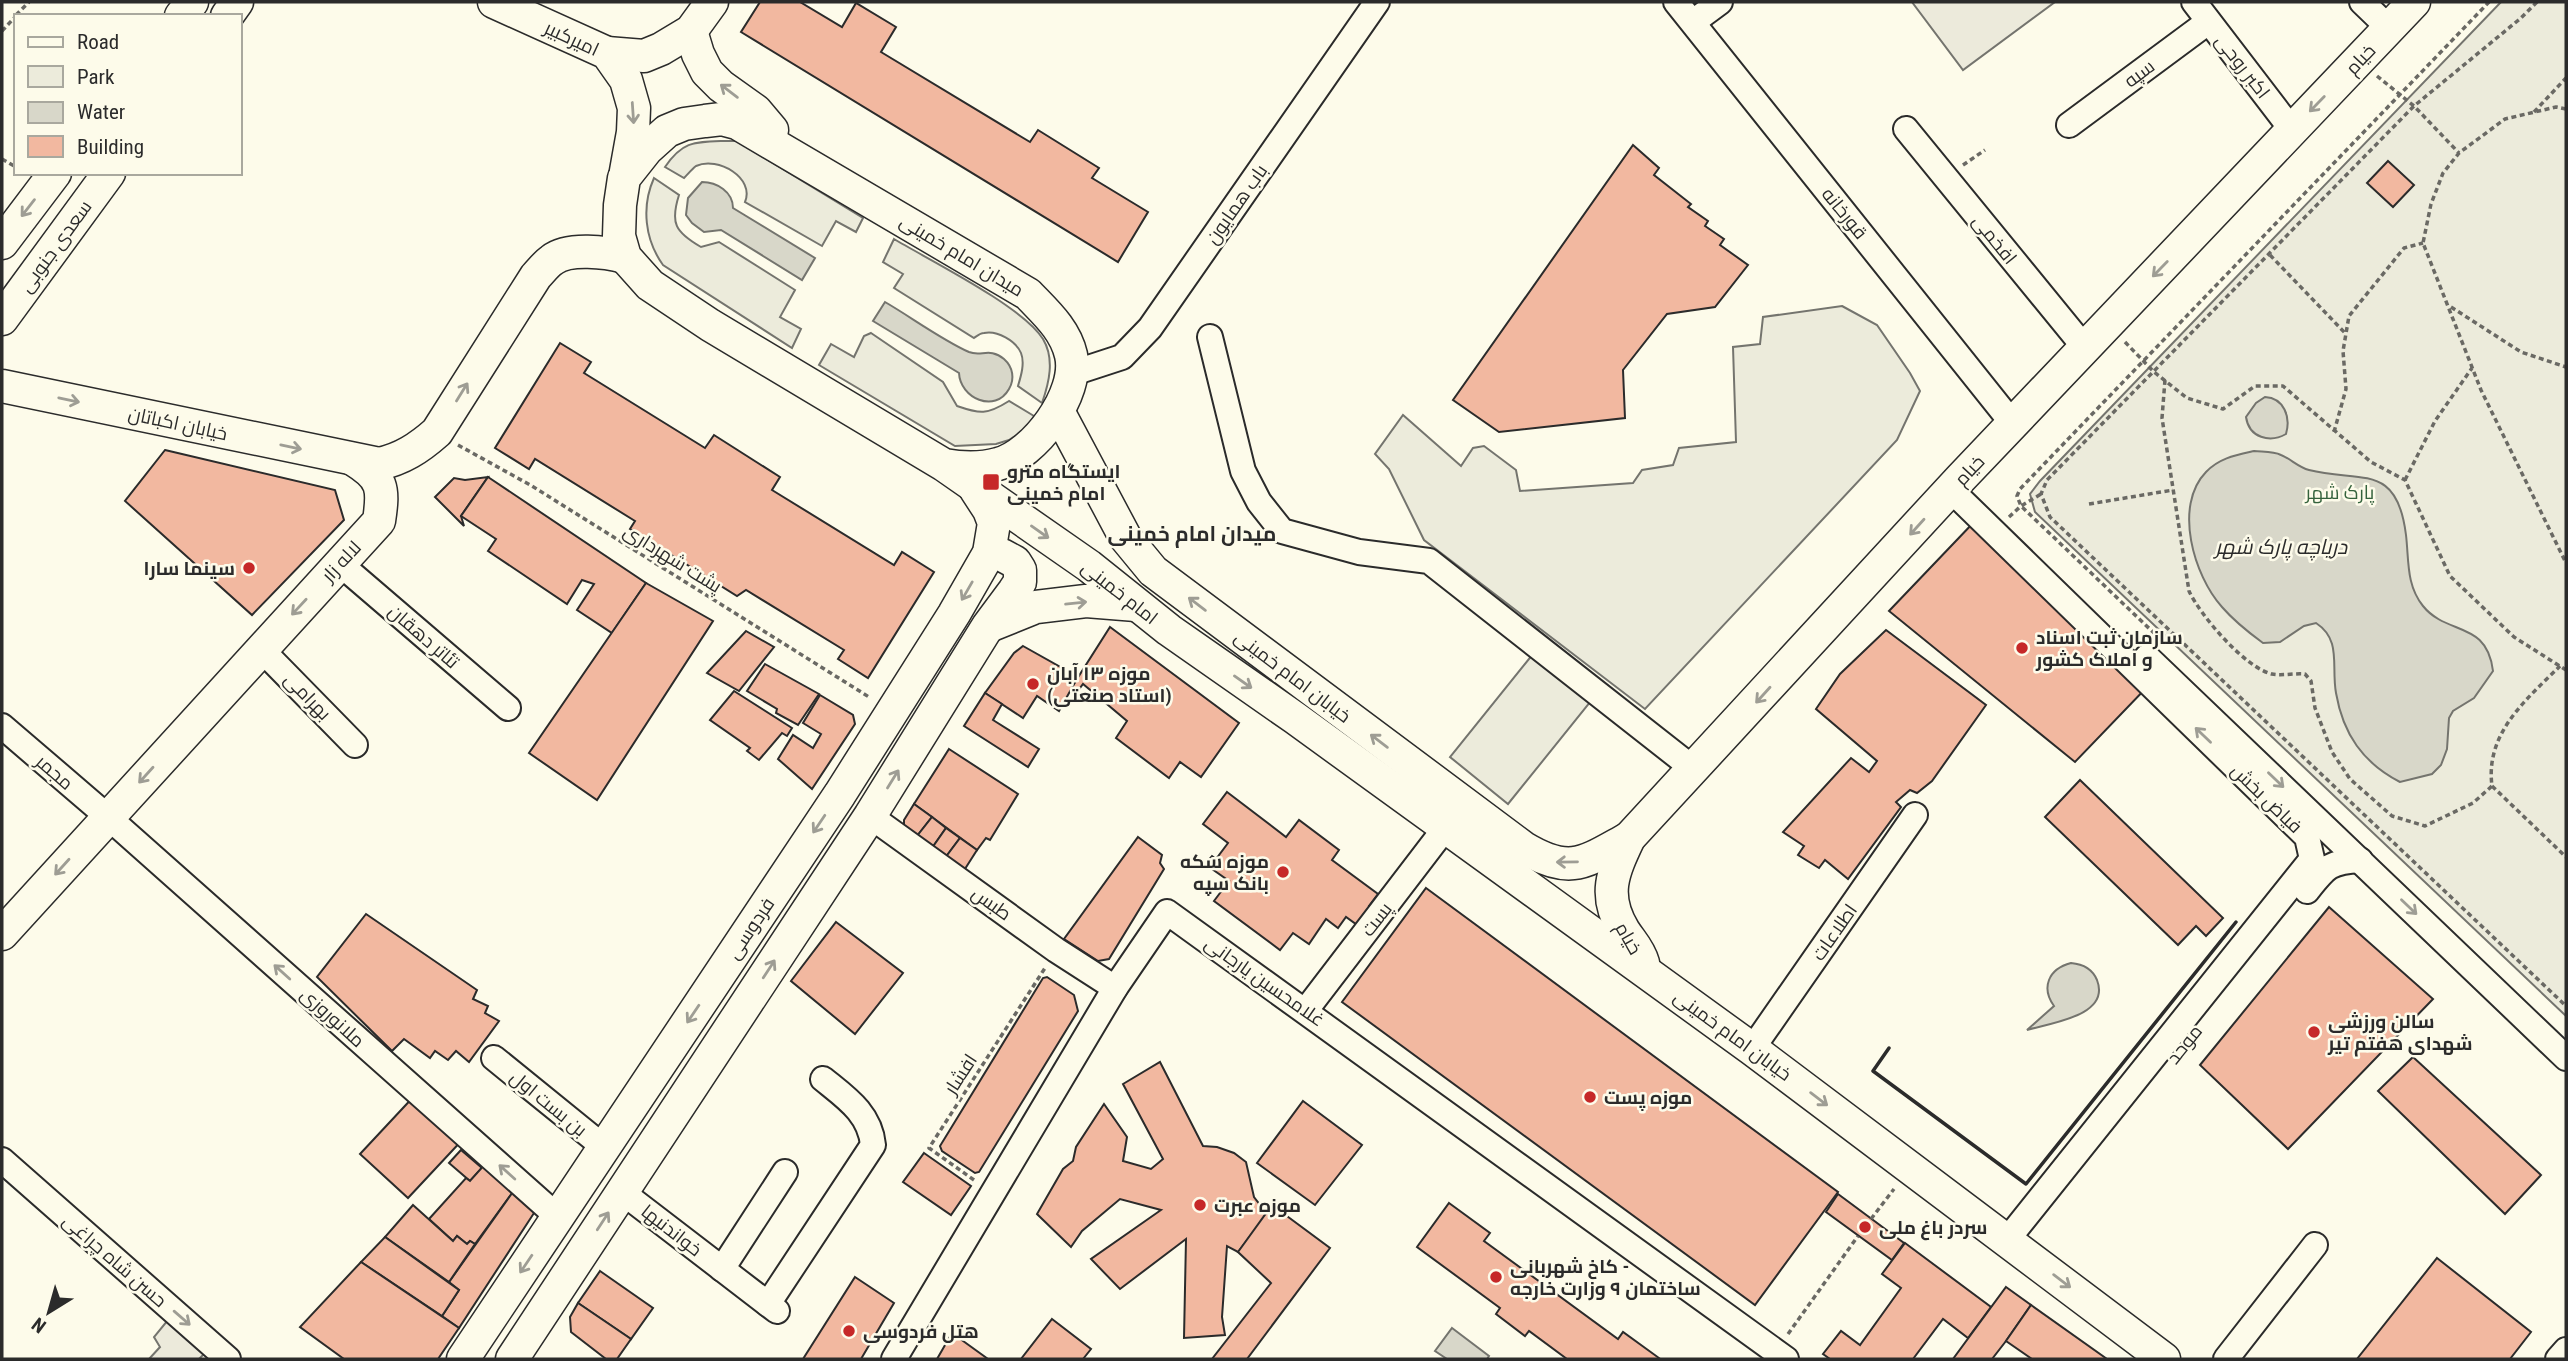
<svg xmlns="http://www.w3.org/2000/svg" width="2568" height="1361" font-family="'Roboto Condensed',Cairo,sans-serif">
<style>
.green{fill:#ecebdb;stroke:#74746e;stroke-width:2}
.parking{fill:#eceadb;stroke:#74746e;stroke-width:2}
.water{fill:#d8d7c9;stroke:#74746e;stroke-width:2}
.building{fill:#f2b8a0;stroke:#2b2b2b;stroke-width:2}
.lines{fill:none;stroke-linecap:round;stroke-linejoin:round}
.minor-casing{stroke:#2b2b2b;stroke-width:28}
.major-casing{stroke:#2b2b2b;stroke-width:35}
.path{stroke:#6a6964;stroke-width:3.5;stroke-dasharray:5 3.5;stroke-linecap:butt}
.minor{stroke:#fdfbea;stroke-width:24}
.major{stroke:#fdfbea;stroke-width:32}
.wall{stroke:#2b2b2b;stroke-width:3.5}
.oneway{stroke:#9e9d94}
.poi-dot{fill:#c62828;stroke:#fdfbea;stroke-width:2.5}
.labels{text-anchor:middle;stroke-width:5;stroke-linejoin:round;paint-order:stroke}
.street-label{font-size:19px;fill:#2b2b2b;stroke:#fdfbea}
.poi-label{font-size:19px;font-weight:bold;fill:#2b2b2b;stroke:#fdfbea;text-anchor:start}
.park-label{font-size:19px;fill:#34623c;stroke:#fdfbea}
.neighbourhood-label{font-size:21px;font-weight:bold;fill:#2b2b2b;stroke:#fdfbea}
.water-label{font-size:21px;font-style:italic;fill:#2b2b2b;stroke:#fdfbea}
</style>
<rect width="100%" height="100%" fill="#fdfbea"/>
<g class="green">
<path d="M2501,2H2566V1016L2035,512L2030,494L2040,481Z"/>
<path d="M722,141H737L863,218L856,232L836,221L822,246L745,202C755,178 718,156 696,166C692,169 687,175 684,178L665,167C682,142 693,142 722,141Z"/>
<path d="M654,178L679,195C670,223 675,232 701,247L719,242L795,290L780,317L801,329L792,348L663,265C645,240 641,207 654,178Z"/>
<path d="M894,239C931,261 1022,306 1043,339C1055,359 1049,383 1042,403L1018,386C1021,376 1025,363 1021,353C1016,341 997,330 984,333C980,333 977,336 974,338L894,288L903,274L883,262Z"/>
<path d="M1842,306L1877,325L1910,373L1920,391L1897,440L1645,709L1424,540L1389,469L1375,454L1403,415L1461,466L1473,448L1484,446L1516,470L1520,491L1633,483L1642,470L1673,465L1679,448L1736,442L1733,347L1760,344L1763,317Z"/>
<path d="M871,333L943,382L957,406C980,414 987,415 1009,401L1034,416L1028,427L1009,440L996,444L955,446L819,365L831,344L854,357L864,336Z"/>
<path d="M1533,654L1591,701L1508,804L1450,757Z"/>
</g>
<g class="parking">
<path d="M1912,2H2055L1963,70Z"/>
<path d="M172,1315L207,1351L199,1359H149L160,1347L154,1337Z"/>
</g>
<g class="water">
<path d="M702,182C717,182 733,192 733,208L815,258L802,280L721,230L704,232L692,223L686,215L688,198Z"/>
<path d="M885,302C911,317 942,340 969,352C981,357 990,347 1004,359C1013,367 1015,379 1009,389C995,414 960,398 959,373L873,321Z"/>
<path d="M2265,397C2284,398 2291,417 2286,434C2270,443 2249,438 2246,417L2256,403Z"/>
<path d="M2254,451C2263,452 2273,451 2281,455C2291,459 2298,467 2309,470C2361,483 2397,462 2406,535C2409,560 2406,585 2423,606C2447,636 2487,620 2493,671L2474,698L2453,711L2449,718L2447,749L2441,765L2432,774L2400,782C2363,763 2343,734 2336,693C2331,666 2342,640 2316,623L2304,626L2280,642L2263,643C2248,632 2234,621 2222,607C2194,576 2173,506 2206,472C2219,458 2236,455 2254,451Z"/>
<path d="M2071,963C2082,964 2092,968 2097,980C2111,1016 2050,1023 2027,1030L2054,1006C2041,988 2048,969 2071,963Z"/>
<path d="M1452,1328L1489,1356L1487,1359H1447L1435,1351Z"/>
</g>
<g class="building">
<path d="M760,2H800L842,27L856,3L896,27L881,52L1030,142L1038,130L1099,168L1092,178L1148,212L1118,262L741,32Z"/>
<path d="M1633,145L1659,168L1654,175L1691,204L1688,207L1708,221L1705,226L1724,239L1720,245L1748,265L1715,307L1667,314L1623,370L1625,418L1499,432L1453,400Z"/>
<path d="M2388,161L2414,185L2393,207L2367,183Z"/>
<path d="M560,343L591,362L584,373L705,448L714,435L780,477L772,490L894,565L902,552L934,572L868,678L838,659L844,650L746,590L737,596L630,529L635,521L535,459L529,469L495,448Z"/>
<path d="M165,450L335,490L344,520L252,615L125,501Z"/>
<path d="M488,477L461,516L464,526L435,497L454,478L465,480Z"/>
<path d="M488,477L646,583L612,633L577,610L594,584L582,580L567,604L488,551L496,539L461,516Z"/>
<path d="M1975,521L2149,685L2075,762L1889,611Z"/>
<path d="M646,583L713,621L597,800L529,753Z"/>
<path d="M1110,627L1239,723L1201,777L1180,762L1169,778L1116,738L1127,721L1083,684L1077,692L1070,690Z"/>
<path d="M1886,630L1986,705L1932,781L1917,793L1910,790L1896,802L1901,807L1848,879L1825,860L1819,868L1798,855L1804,846L1783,832L1851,758L1869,772L1877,761L1816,709L1840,674Z"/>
<path d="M746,631L774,647L739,691L707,673Z"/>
<path d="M1023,646L1078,677L1059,711L1037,696L1023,718L985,693L1014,653Z"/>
<path d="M765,664L819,694L798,725L776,713L777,709L747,691Z"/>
<path d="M734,691L792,728L787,736L782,733L759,760L747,751L750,748L710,720Z"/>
<path d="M985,693L1002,704L993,720L1039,749L1028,767L964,726Z"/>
<path d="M820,695L853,715L855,724L812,789L778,759L793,735L813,748L821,734L803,723Z"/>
<path d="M949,749L1018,794L990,840L986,838L977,850L914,804Z"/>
<path d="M2080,780L2223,918L2206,936L2196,926L2178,945L2045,817Z"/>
<path d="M1227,792L1286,837L1299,820L1339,850L1332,860L1378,894L1369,906L1372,910L1360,927L1346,917L1338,928L1326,919L1309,944L1293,933L1280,950L1214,901L1229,881L1205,864L1212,856L1216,859L1228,843L1203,824Z"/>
<path d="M914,804L932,817L917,836L904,827V820Z"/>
<path d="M932,817L946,828L932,848L917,836Z"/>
<path d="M946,828L960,838L945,858L932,848Z"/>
<path d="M1138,837L1162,855L1160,863L1164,869L1109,959L1098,961L1064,939Z"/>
<path d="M960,838L977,850L963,872L945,858Z"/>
<path d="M1426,888L1838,1192L1755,1305L1342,1002Z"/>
<path d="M2329,907L2433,999L2288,1149L2200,1065Z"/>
<path d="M366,914L477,990L473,999L488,1006L485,1013L499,1021L469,1062L456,1051L448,1060L435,1051L430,1058L404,1039L392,1051L317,977Z"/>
<path d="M836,922L903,973L855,1034L791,981Z"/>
<path d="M1047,977L1074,995L1078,1011L979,1172L975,1173L942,1151L940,1146L1043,978Z"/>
<path d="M2413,1057L2541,1175L2505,1214L2378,1091Z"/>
<path d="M1160,1062L1203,1146L1217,1147L1234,1153L1246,1162L1254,1197L1267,1214L1238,1252L1227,1246L1222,1317L1225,1335L1184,1338L1186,1239L1120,1289L1091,1259L1161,1210L1120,1199L1082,1231L1071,1247L1037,1214L1063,1169L1073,1161L1076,1147L1104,1104L1127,1137L1123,1161L1151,1169L1163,1159L1123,1084Z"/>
<path d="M417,1093L465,1137L408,1198L360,1154Z"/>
<path d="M1303,1101L1362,1145L1315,1205L1257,1163Z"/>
<path d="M461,1150L482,1168L470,1181L449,1163Z"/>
<path d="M924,1153L971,1186L951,1215L903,1182Z"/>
<path d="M486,1163L515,1189L475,1244L470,1241L467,1244L457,1236L453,1241L429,1219L466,1178L470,1181Z"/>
<path d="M515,1189L536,1210L459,1328L442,1316L459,1290L449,1282Z"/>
<path d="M1838,1194L1904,1243L1892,1260L1826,1212Z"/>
<path d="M1449,1203L1490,1233L1484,1241L1618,1339L1623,1332L1659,1358L1658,1359H1567L1529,1331L1525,1336L1496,1314L1500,1308L1417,1247Z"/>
<path d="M413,1205L453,1241L457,1236L467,1244L470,1241L475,1244L449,1282L385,1237Z"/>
<path d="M1272,1205L1330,1248L1247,1359H1212L1271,1283L1238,1252Z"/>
<path d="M385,1237L459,1290L442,1316L361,1262Z"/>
<path d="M1905,1243L1991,1307L1968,1338L1943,1319L1913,1359H1830L1823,1354L1841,1331L1860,1345L1901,1288L1882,1274Z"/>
<path d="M2437,1258L2531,1332L2510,1359H2357Z"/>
<path d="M361,1262L459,1328L438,1359H344L300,1327Z"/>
<path d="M600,1271L653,1308L631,1339L578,1303Z"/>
<path d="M855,1277L894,1303L861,1359H803Z"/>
<path d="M2006,1287L2031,1305L2006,1341L1992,1359H1953Z"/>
<path d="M578,1303L631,1339L617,1359H606L571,1332L570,1317Z"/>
<path d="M2031,1305L2107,1359H2032L2006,1341Z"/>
<path d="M1052,1319L1091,1349L1083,1359H1021Z"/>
<path d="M952,1333L988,1359H937Z"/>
</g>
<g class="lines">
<defs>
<g id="minor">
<path d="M1676,2L2013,424"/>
<path d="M2194,2L2292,130"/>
<path d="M2362,2L2389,28"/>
<path d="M1693,22L1720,2"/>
<path d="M2069,125L2208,22"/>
<path d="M1906,129L2085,348"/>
<path d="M1210,337L1243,471L1259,502L1282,531L1359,552L1429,561L1695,770"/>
<path d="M1070,374L1122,357L1150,328L1377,2"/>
<path d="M1951,490L2307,837L2312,859L2007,1240"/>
<path d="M339,563L508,708"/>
<path d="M260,648L355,745"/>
<path d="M2147,657L2566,1058"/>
<path d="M2,726L108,817L558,1217"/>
<path d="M870,816L1056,950L1115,988"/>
<path d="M2307,891C2326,867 2329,862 2360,860"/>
<path d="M1306,1010L1446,827"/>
<path d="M1752,1049L1915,815"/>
<path d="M494,1058L605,1148"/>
<path d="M2,1160L228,1359"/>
<path d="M622,1192L777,1311"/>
<path d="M722,1269L785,1172"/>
<path d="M768,1304L873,1145C870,1113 845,1097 823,1079"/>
<path d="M894,1359L1115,988L1167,912L1786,1359"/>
<path d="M2226,1359L2315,1245"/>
<path d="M2558,1359L2566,1350"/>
</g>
<g id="major">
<path d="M494,2L607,53L626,80L634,108L633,132L626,171"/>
<path d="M181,16L192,2"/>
<path d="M227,16L237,2"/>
<path d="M691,31L698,54L707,72L721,86L756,111L772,130"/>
<path d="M607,53L644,56L661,49L691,31L712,2"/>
<path d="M2,243L55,173"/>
<path d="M2,319L109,173"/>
<path d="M2,386L379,464C402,459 419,448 437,432L536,276C541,271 546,264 552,260C568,247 607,252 625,257"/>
<path d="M1058,411L1125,537L1153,571L1524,848C1571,876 1585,862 1629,838"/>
<path d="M944,465C961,468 980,469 998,464C1034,455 1080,394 1071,355C1065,329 1045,312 1028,294L737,123L722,119L705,121L684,124L667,131L647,149L624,178L620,205L619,236L625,257L650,285L710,325L944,465L1089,566L1169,630L1295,718L1752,1049L2164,1359"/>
<path d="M989,626L1036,607L1086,601L1136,605"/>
<path d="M2,934L379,521C384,488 383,478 354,460"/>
<path d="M1643,963C1639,949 1631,942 1624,931C1602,895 1613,872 1629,838L1960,479L2414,2"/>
<path d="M463,1359L840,794L954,614L989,553L994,523L989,510L976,490"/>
<path d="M512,1359L870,816L988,626L1014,591L1020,582V570L1015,562L1002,555L989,553"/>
</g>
</defs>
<use href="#minor" class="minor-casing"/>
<use href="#major" class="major-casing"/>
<g class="path">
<path d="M2537,2L2521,18L2414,106L2047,480L2041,494L2050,517L2566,1006"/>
<path d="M16,15L29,2"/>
<path d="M2,31L16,16"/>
<path d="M2377,76L2414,106L2459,153"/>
<path d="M2566,109L2556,107L2505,119L2459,153L2443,173L2431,204L2423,243L2481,390L2566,563"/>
<path d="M2534,112L2566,78"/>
<path d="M2,159L16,167"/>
<path d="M1963,165L1985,150"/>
<path d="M2270,255L2346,334"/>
<path d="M2451,307L2521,352L2566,367"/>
<path d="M2125,342L2154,372L2187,398L2223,409L2255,386H2283L2371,462L2405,480L2450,576L2514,637L2566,670"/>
<path d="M2165,380L2162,418L2189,591C2200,615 2245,668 2272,674C2282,676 2294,673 2305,674L2311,681L2315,708L2332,752L2350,779L2392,816L2425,826L2473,803L2492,786C2485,733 2526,700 2560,666"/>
<path d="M2334,432L2346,389L2343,351L2349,316L2404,248L2423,243"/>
<path d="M458,445L532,486L869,697"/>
<path d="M2405,480L2435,421L2472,368"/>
<path d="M2089,504L2173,490"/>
<path d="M2009,517L2021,506L2041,494"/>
<path d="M2155,634L2021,506L2017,496L2020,489L2489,2"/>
<path d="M2492,786L2566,857"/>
<path d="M974,1180L929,1148L1045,968"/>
<path d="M1871,1219L1894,1189"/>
<path d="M1788,1334L1858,1236"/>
</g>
<use href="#minor" class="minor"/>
<use href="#major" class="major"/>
<path class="wall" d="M1889,1048L1873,1071L2026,1184L2236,922"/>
</g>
<defs><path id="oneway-shaft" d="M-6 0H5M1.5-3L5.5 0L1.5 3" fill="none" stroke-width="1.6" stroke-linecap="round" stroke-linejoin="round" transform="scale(1.75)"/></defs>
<g class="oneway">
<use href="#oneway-shaft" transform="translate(729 91) rotate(-143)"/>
<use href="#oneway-shaft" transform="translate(2317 104) rotate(134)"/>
<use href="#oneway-shaft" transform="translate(633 113) rotate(86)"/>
<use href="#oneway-shaft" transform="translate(28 208) rotate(128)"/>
<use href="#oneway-shaft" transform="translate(2160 269) rotate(134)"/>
<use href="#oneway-shaft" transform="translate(462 392) rotate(-58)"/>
<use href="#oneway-shaft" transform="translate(69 400) rotate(12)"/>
<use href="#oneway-shaft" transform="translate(291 447) rotate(12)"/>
<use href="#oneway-shaft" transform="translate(1917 527) rotate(132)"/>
<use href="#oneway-shaft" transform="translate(1040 532) rotate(35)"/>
<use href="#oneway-shaft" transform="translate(967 591) rotate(120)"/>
<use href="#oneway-shaft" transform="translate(1076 603) rotate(-6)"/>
<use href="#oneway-shaft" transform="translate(1197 604) rotate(-143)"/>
<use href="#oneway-shaft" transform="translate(299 607) rotate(133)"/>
<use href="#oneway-shaft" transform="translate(1243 682) rotate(35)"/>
<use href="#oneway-shaft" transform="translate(1763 695) rotate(132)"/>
<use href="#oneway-shaft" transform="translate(2203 735) rotate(-136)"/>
<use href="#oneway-shaft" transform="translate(1379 741) rotate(-143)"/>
<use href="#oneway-shaft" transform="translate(146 775) rotate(132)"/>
<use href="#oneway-shaft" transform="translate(893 779) rotate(-58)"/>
<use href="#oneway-shaft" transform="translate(2276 780) rotate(44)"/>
<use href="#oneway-shaft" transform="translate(819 824) rotate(124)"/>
<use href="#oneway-shaft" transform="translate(1567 862) rotate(179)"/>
<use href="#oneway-shaft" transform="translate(62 867) rotate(132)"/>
<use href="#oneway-shaft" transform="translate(2409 907) rotate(44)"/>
<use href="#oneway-shaft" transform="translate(769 969) rotate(-57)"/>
<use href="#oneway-shaft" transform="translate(282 972) rotate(-138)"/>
<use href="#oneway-shaft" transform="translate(693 1014) rotate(124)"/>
<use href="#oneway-shaft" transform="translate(1819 1099) rotate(37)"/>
<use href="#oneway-shaft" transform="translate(507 1172) rotate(-138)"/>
<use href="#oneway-shaft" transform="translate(603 1221) rotate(-57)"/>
<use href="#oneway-shaft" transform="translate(526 1264) rotate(124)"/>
<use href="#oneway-shaft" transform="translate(2062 1281) rotate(37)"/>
<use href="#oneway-shaft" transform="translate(182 1318) rotate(41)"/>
</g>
<g class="poi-dot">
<rect x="982" y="473" width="18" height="18" rx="3.5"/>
<circle cx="249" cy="568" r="7"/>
<circle cx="2022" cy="648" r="7"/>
<circle cx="1033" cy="684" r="7"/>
<circle cx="1283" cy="872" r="7"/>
<circle cx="2314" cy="1032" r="7"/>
<circle cx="1590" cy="1097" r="7"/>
<circle cx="1200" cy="1205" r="7"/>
<circle cx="1865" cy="1227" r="7"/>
<circle cx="1496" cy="1277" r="7"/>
<circle cx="849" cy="1331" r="7"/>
</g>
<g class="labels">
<g class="street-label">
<text transform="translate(572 38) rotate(25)" y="7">امیرکبیر</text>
<text transform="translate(2360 59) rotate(-47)" y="7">خیام</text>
<text transform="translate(2243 66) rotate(52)" y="7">اکبر روحی</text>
<text transform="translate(2139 73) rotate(-37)" y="7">سپه</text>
<text transform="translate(1236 204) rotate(-55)" y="7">باب همایون</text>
<text transform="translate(1845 213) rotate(51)" y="7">قورخانه</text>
<text transform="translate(1995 239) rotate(51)" y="7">افخمی</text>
<text transform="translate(55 246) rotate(-54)" y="7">سعدی جنوبی</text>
<text transform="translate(962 255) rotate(31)" y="7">میدان امام خمینی</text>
<text transform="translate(178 423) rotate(12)" y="7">خیابان اکباتان</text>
<text transform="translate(1969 470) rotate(-47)" y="7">خیام</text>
<text transform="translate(673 558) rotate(32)" y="7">پشت شهرداری</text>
<text transform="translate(341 561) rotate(-47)" y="7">لاله زار</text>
<text transform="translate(1120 592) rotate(38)" y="7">امام خمینی</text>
<text transform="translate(424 636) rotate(41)" y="7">تئاتر دهقان</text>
<text transform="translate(1293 676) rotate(37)" y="7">خیابان امام خمینی</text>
<text transform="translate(308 696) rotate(46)" y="7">بهرامی</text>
<text transform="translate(55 772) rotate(41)" y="7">مجمر</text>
<text transform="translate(2267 798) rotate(44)" y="7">فیاض بخش</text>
<text transform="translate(992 903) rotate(36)" y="7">طبس</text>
<text transform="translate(1376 919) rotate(-52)" y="7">پست</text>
<text transform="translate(750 928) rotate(-56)" y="7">فردوسی</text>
<text transform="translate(1834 932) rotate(-55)" y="7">اطلاعات</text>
<text transform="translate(1629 938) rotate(60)" y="7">خیام</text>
<text transform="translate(1265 981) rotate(35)" y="7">غلامحسین یارجانی</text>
<text transform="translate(333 1017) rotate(42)" y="7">ملانوروزی</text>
<text transform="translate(1733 1035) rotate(36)" y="7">خیابان امام خمینی</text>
<text transform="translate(2184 1044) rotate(-51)" y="7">موحد</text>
<text transform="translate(960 1074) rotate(-57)" y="7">افشار</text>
<text transform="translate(549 1103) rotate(39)" y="7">بن بست اول</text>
<text transform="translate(672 1230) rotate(38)" y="7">خواندنیها</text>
<text transform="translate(115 1260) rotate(41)" y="7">حسن شاه چراغی</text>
</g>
<g class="poi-label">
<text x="1007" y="478">ایستگاه مترو<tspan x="1007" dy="22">امام خمینی</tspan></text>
<text x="235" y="575" text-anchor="end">سینما سارا</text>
<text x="2036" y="644">سازمان ثبت اسناد<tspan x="2036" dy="22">و املاک کشور</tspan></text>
<text x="1047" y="680">موزه ۱۳ آبان<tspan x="1047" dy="22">(استاد صنعتی)</tspan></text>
<text x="1269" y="868" text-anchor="end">موزه سکه<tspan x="1269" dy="22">بانک سپه</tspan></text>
<text x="2328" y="1028">سالن ورزشی<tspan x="2328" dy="22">شهدای هفتم تیر</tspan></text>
<text x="1604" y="1104">موزه پست</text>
<text x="1214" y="1212">موزه عبرت</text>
<text x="1879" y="1234">سردر باغ ملی</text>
<text x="1510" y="1273">کاخ شهربانی -<tspan x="1510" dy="22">ساختمان ۹ وزارت خارجه</tspan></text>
<text x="863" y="1338">هتل فردوسی</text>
</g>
<g class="park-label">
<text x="2340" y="499">پارک شهر</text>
</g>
<g class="neighbourhood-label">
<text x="1192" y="541">میدان امام خمینی</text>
</g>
<g class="water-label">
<text x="2281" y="554">دریاچه پارک شهر</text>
</g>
</g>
<rect width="2568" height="1361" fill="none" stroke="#2b2b2b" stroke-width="7"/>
<rect x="14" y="14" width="228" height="161" fill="#fdfbea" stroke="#a9a89e" stroke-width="2"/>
<rect x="28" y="37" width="35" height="10" fill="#fdfbea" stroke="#a9a89e" stroke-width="2"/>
<text x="77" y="49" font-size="21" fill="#2b2b2b">Road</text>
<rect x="28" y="66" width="35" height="21" fill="#ecebdb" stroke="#a9a89e" stroke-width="2"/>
<text x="77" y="84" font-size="21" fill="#2b2b2b">Park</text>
<rect x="28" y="102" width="35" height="21" fill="#d8d7c9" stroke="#a9a89e" stroke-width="2"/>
<text x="77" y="119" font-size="21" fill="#2b2b2b">Water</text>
<rect x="28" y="136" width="35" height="21" fill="#f2b8a0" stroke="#a9a89e" stroke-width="2"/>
<text x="77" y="154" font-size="21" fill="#2b2b2b">Building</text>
<g transform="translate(49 1312) rotate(217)" stroke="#fdfbea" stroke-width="5" paint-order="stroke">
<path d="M0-5L12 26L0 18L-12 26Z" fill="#2b2b2b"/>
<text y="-10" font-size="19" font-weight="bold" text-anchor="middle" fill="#2b2b2b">N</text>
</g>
</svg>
